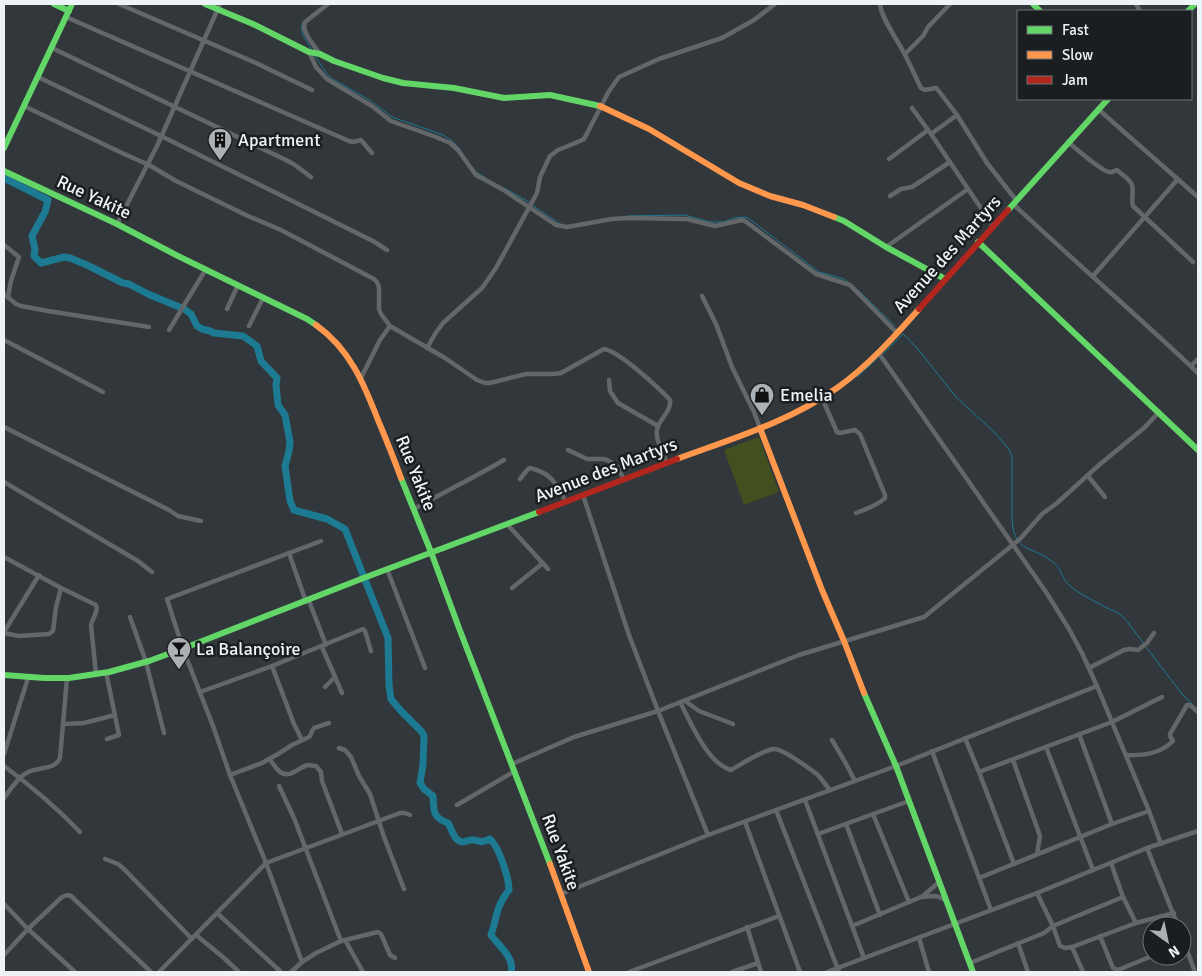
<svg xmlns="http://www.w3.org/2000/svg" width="1202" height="976" font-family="Signika,sans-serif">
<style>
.green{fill:#424f1e}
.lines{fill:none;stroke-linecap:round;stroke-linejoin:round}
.stream{stroke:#1c7a93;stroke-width:1}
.river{stroke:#1c7a93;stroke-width:7}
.street{stroke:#63676a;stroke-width:4.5}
.fast{stroke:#63d668;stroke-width:6}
.slow{stroke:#ff974d;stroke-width:6}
.jam{stroke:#b3261e;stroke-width:6}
.labels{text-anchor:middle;stroke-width:5;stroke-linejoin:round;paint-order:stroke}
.poi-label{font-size:18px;fill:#eef3f8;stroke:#1a1e21;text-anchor:start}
.street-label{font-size:18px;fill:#eef3f8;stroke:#1a1e21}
</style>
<rect width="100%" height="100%" fill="#32373b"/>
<path class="green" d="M759,437L779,492L744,505L724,450Z"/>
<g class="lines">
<g class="stream">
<path d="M303,22C298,32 307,41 312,50"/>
<path d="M315,56L327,74L331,78L371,101L392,117L443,135L451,140L460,149"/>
<path d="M476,172L486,178"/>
<path d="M504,188L529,202"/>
<path d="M532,205L560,224"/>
<path d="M628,216L685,215L710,222H724L734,218L744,217L748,218L819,272L844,279L849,283"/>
<path d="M858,290L895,326"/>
<path d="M883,354L903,334L917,348L956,397L994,432L1009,449L1012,457V519C1014,554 1033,545 1054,563C1061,568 1062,579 1069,585C1078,593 1094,601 1105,607C1111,610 1118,612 1122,616C1130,624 1137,635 1144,644"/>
<path d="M857,377L878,358"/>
<path d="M1146,647L1182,694L1192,704"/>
</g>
<path class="river" d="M4,178L48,200L45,212L32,236L35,249L34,256L41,263L64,257L70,258L87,265L123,283L129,284L148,294L184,309L191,314L197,326L202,329L210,331L214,333L243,336L257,346L261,361L277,378L276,385L278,405L285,415L290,442L289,451L285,466L290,501L294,510L327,519L345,529L388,638L389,685L391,699L401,711L422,732L424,736L423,765L420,783L424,789L433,796C434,811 432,817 448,823C452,829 454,842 463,842C467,842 466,840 471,840C481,839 477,845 490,839C499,847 509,878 509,890C496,906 497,917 491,935C499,946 515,958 511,972"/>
<g class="street">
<path d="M119,4L256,63L312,90"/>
<path d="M880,4C881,18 897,39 904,53C910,64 915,76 921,88L925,90L936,88L938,90L957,115L987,163L1016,200"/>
<path d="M1136,4L1140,11"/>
<path d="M66,17L349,141L353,142L361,140L372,153"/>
<path d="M52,48L286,160L295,165L311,177"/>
<path d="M309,52L316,67L327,79L372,106L391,121L436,137L450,143L458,150L476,175L502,189L556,225L567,227L612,219L628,218L687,219L715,226L742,220L745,221L816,274L850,285L897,333"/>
<path d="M320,54C314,45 301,32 305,22L328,4"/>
<path d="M905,54L923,36L928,27L950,4"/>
<path d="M38,77L161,136L373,241L387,250"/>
<path d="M24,106L122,153L149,165L176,181L248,216L281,230L374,279L377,282L379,287V309L381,314L390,326L445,358L477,380L485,383H490L526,374H553L561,373L604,349C619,351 659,388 670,400C672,413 654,422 657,436C658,445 663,454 667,463"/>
<path d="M912,108L931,134L993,226"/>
<path d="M1098,109L1198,197"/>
<path d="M931,134L957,115"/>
<path d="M1068,142C1075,148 1102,171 1109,172C1110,173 1115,171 1117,170C1121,174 1130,179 1132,185C1134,192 1131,199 1133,206L1193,262"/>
<path d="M889,159L928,130"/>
<path d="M890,196L901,189L912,187L950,162"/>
<path d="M1013,204C1074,261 1137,315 1198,373"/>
<path d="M117,224L158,144L220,4"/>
<path d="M4,245L19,257L11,281L8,297"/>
<path d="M886,247L968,189"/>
<path d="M1093,276L1178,179"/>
<path d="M4,294L16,304L21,306L48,311L149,327"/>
<path d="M702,296L716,324L732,367L754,412L760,428"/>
<path d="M227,309L238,285"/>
<path d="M249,326L263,298"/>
<path d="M169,330L206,269"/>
<path d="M4,340L103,392"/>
<path d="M427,348L435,334L443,323L482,288L496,268L537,193L540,177L550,156L558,150L580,141L584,139L609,91L619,77L659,59L722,38L754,20L775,4"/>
<path d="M878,352L1046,592L1069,629L1082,653L1097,686L1149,811L1161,844"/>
<path d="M1191,366L1198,359"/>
<path d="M361,378L380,340L390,326"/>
<path d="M609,380L610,391L618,403L658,426"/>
<path d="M822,398L837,432L840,433L855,430L860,434L885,495V498C877,506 866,509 856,513"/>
<path d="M4,427L169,510L178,516L201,521"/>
<path d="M568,450L587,459H603L607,460L616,465L624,479"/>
<path d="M1088,476L1105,497"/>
<path d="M520,479L528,469L530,468C552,473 556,484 566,502"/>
<path d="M4,482L138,561L152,572"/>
<path d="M583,495L629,635L658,711L708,835"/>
<path d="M414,509C444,492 475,477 504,460"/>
<path d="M507,524L548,569"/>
<path d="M289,553L306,602"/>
<path d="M4,557L61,588L96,605C99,611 92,619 91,625L96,674"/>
<path d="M387,569L425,668"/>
<path d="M512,588L543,563"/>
<path d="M309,601L326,645"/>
<path d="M130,617L146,662L164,733"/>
<path d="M4,632L39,575"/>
<path d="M4,633L19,636L49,634L53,631L56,607L61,588"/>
<path d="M322,647L342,693"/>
<path d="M272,666L294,724L302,740"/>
<path d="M1089,668L1124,650L1130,649L1138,650L1147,643L1154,633"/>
<path d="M106,672L119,735L107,739"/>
<path d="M325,687L335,677"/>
<path d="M200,692L272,666L363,629L365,631L371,651"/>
<path d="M685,701L699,711L733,724"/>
<path d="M680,702C691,723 707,763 731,770C742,764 762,750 774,749C783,749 810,769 818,775C822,780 826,785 830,790"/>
<path d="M63,724L84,723L115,715"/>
<path d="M1079,734L1112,824"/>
<path d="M965,738L979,772L1014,864"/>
<path d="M832,740L845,762L855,781"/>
<path d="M1046,747L1093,870"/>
<path d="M339,748L345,750L351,757L359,776L370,794L384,837L404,889"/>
<path d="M932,751L991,910"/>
<path d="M4,754L28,678"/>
<path d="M1126,755C1143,756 1160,754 1173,741L1170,736V734L1187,705H1190L1198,712"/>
<path d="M269,759C273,763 276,769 280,772C291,779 298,767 308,765C308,765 315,766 316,766L321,772L322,781L342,834"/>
<path d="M1013,760L1040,836L1037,854"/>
<path d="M512,764L574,737L658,711L799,655L924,617L1020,539L1042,514L1057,503L1099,465L1144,428L1159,412"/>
<path d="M4,766C31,786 57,808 80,832"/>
<path d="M979,772L1112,722L1162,697"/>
<path d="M230,775L262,763L278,754L292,745L309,737C312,735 311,731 314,728L329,723"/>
<path d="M279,786L294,818L341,941"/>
<path d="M4,798C11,789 18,777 28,772C39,767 55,770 60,758L67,678"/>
<path d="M805,800L864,958"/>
<path d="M457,805L515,771"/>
<path d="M776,810L839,972"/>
<path d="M873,814L909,902"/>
<path d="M745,822L800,972"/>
<path d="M846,824L880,915"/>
<path d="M818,834L909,801"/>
<path d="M1147,848L1178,926"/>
<path d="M105,859L118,864L124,869L192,939"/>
<path d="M1111,863L1123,897L1136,923"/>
<path d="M979,878L1112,824L1149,811"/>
<path d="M1037,893L1053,926L1060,946L1065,948L1072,947L1136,923L1174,913"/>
<path d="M561,894L708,835L896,766L1097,686"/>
<path d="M923,896L939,882"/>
<path d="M4,904L28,929L75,972"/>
<path d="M217,913L281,972"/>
<path d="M852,926L921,897L936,896L946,900"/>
<path d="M747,927L761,972"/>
<path d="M196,935L224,958L239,972"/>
<path d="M1100,936L1113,968L1118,970L1152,956"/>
<path d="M1182,937L1195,972"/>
<path d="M919,938L929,972"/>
<path d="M345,940L363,972"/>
<path d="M1018,943L1028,972"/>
<path d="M1072,947L1083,972"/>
<path d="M4,955L28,929L62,897L67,895L71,896L151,972"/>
<path d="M302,962L316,953L341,941L378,932L381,934L390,955L395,958"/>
<path d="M970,963L1044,933L1053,926L1123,897"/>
<path d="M159,972L266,863L400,813H405L410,815"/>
<path d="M291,972L302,962L266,863L230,775L213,726L183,649L167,599L321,541"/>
<path d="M629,972L779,916"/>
<path d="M732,972L758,963"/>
<path d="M827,972L1037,893L1147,848L1198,831"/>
</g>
<g class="fast">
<path d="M54,4L69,11"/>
<path d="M205,4L253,24L309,52L320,54L334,61L383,78L403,83L454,88L504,98L550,95L600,106"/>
<path d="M1033,4L1040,11"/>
<path d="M1188,11L1195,4"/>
<path d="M4,148L72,4"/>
<path d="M4,171L117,224L176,255L307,319L316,325"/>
<path d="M1008,210L1108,99"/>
<path d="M834,217L844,221L886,247L945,279"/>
<path d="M978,242L1198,450"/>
<path d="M401,478L431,552L459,628L550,864"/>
<path d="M4,675L44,678H69L109,672L149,661L187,647L361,579L539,512"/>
<path d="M864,693L896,766L973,972"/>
</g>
<g class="slow">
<path d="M600,106L649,129L739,183L770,196L803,205L834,217"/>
<path d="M316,325C350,349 364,384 378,420C386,439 394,459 401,478"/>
<path d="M760,428L822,590L844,641L864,693"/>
<path d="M677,459C731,439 789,422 837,388C868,366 894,337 919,309"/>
<path d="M550,864L589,972"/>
</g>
<g class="jam">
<path d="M919,309L1008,210"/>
<path d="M539,512L677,459"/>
</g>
</g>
<defs>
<symbol id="building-pin" viewBox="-11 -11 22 30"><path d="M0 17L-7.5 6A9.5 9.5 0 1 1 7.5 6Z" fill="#acb1b6" stroke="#1a1e21"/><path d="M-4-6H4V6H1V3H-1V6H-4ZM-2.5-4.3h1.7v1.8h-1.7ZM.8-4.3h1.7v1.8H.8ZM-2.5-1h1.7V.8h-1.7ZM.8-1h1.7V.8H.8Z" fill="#111"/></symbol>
<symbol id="shop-pin" viewBox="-11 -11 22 30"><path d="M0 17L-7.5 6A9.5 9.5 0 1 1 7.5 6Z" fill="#acb1b6" stroke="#1a1e21"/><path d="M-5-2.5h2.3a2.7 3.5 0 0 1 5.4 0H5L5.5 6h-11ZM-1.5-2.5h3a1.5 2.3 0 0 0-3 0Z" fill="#111"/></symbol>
<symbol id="bar-pin" viewBox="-11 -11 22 30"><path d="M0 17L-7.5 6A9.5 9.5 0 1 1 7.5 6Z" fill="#acb1b6" stroke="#1a1e21"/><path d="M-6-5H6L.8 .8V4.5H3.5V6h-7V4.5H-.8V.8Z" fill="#111"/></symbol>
</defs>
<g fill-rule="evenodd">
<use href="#building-pin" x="206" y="126" width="28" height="38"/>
<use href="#shop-pin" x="748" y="381" width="28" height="38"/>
<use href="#bar-pin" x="165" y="635" width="28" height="38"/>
</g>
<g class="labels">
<g class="poi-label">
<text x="238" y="146">Apartment</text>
<text x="780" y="401">Emelia</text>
<text x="196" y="655">La Balançoire</text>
</g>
<g class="street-label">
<text transform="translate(94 197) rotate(25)" y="6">Rue Yakite</text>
<text transform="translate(947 254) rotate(-48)" y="6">Avenue des Martyrs</text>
<text transform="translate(606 470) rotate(-21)" y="6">Avenue des Martyrs</text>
<text transform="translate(416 473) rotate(68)" y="6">Rue Yakite</text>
<text transform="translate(561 852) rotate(70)" y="6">Rue Yakite</text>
</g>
</g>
<rect width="1202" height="976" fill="none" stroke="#eef3f8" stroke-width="10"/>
<rect x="1017" y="10" width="175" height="90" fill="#1a1e21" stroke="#6f7377"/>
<rect x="1027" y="26" width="25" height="8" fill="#63d668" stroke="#6f7377"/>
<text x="1062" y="35" font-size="15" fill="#eef3f8">Fast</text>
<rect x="1027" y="51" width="25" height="8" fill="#ff974d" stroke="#6f7377"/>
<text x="1062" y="60" font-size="15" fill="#eef3f8">Slow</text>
<rect x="1027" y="76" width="25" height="8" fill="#b3261e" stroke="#6f7377"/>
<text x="1062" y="85" font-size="15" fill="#eef3f8">Jam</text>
<g transform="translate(1167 941) rotate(147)"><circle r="24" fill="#1a1e21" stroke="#6f7377"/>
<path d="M0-4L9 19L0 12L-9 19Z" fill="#acb1b6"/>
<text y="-8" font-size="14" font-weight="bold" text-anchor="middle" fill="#eef3f8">N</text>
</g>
</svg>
